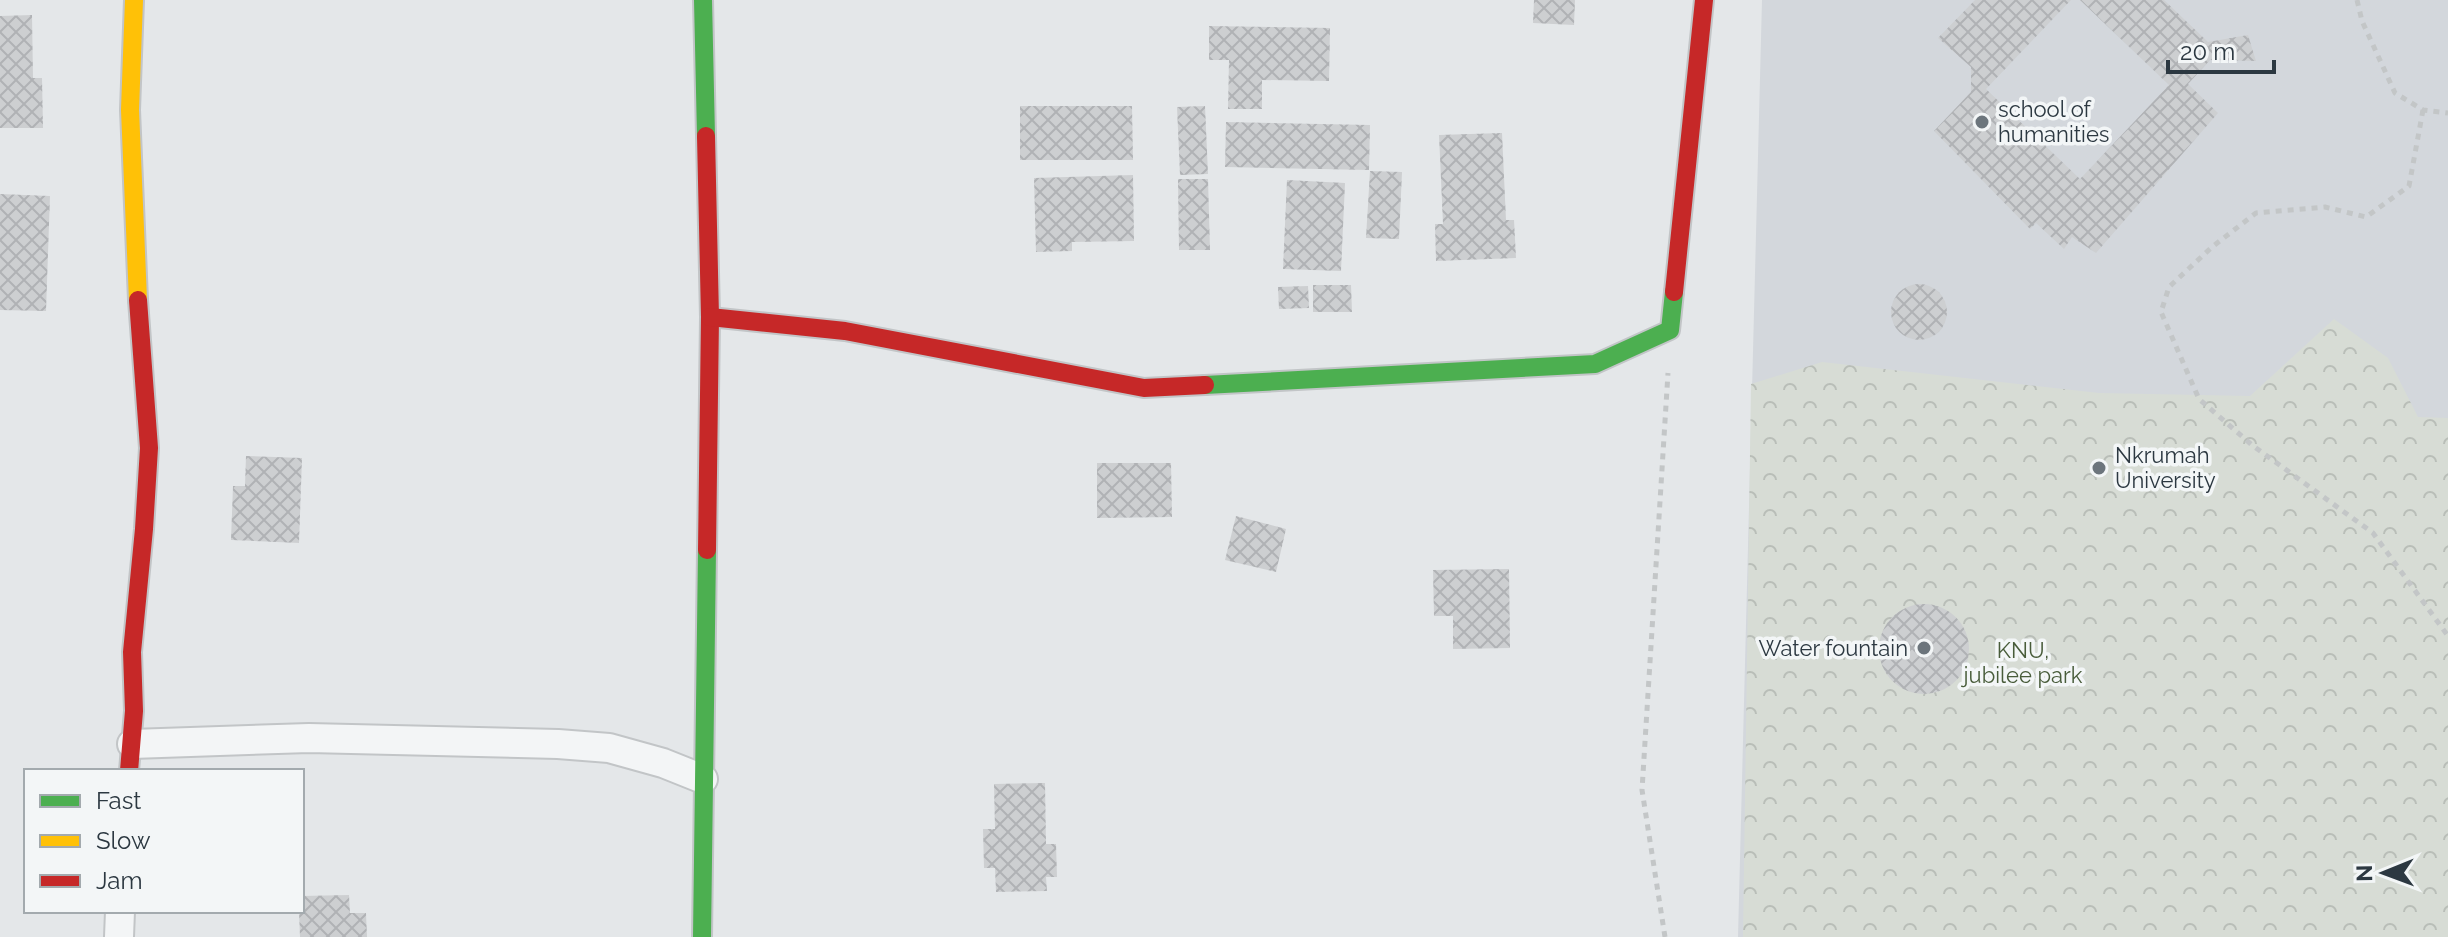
<svg xmlns="http://www.w3.org/2000/svg" width="2448" height="937" font-family="Raleway,sans-serif">
<style>
.built{fill:#d3d7dc}
.forest{fill:url(#forest-crowns)}
.building{fill:url(#building-cross-hatch)}
.lines{fill:none;stroke-linecap:round;stroke-linejoin:round}
.street-casing{stroke:#c2c5c7;stroke-width:32}
.fast-casing{stroke:#c2c5c7;stroke-width:22}
.slow-casing{stroke:#c2c5c7;stroke-width:22}
.jam-casing{stroke:#c2c5c7;stroke-width:22}
.path{stroke:#c3c6c7;stroke-width:5;stroke-dasharray:6 6;stroke-linecap:butt}
.street{stroke:#f3f5f6;stroke-width:28}
.fast{stroke:#4caf50;stroke-width:18}
.slow{stroke:#ffc107;stroke-width:18}
.jam{stroke:#c62828;stroke-width:18}
.poi-dot{fill:#6c757c;stroke:#f3f6f7;stroke-width:3}
.labels{text-anchor:middle;stroke-width:7;stroke-linejoin:round;paint-order:stroke}
.poi-label{font-size:22px;fill:#2c3841;stroke:#f3f6f7;text-anchor:start}
.park-label{font-size:22px;fill:#485c3a;stroke:#f3f6f7}
</style>
<defs>
<pattern id="forest-crowns" width="20" height="18" patternUnits="userSpaceOnUse" patternTransform="scale(2)"><rect width="20" height="18" fill="#d7dcd5"/><path d="M2 6a3 3 0 1 1 6 0M12 15a3 3 0 1 1 6 0" fill="none" stroke="#b9beb8"/></pattern>
<pattern id="building-cross-hatch" width="8" height="8" patternUnits="userSpaceOnUse" patternTransform="scale(2)"><rect width="8" height="8" fill="#cdcfd1"/><path d="M0 0l8 8M0 8l8-8" fill="none" stroke="#b0b2b5"/></pattern>
</defs>
<rect width="100%" height="100%" fill="#e4e7e9"/>
<path class="built" d="M1762,0H2448V937H1738Z"/>
<path class="forest" d="M2334,319L2388,358L2418,417L2448,418V937H1743L1751,384L1822,362L2099,393L2250,396Z"/>
<g class="building">
<path d="M1534,0H1575L1574,25L1533,23Z"/>
<path d="M1975,0H2071L1986,89L2080,179L2169,85L2080,0H2164L2208,42L2248,35L2256,61L2210,60L2188,84L2218,113L2096,253L2072,237L2064,249L2036,223L2030,229L1934,131L1971,92V67L1938,38Z"/>
<path d="M32,15L33,78H42L43,128H0V16Z"/>
<path d="M1209,26L1330,28L1329,81L1262,80V109H1228L1229,60H1209Z"/>
<path d="M1020,106H1132L1133,160H1020Z"/>
<path d="M1205,106L1208,174L1180,175L1177,107Z"/>
<path d="M1226,122L1370,125L1369,170L1225,167Z"/>
<path d="M1502,133L1506,220H1514L1516,258L1436,261L1435,224H1443L1439,135Z"/>
<path d="M1370,171L1402,172L1399,239L1366,238Z"/>
<path d="M1133,175L1134,241L1072,242V251L1036,252L1034,178Z"/>
<path d="M1178,179H1208L1210,250H1179Z"/>
<path d="M1287,180L1345,183L1341,271L1283,269Z"/>
<path d="M0,194L50,196L46,311L0,310Z"/>
<circle cx="1919" cy="312" r="28"/>
<path d="M1313,285H1351L1352,312H1313Z"/>
<path d="M1308,286L1309,308L1279,309L1278,287Z"/>
<path d="M246,456L302,458L299,543L231,540L233,486H245Z"/>
<path d="M1097,463H1171L1172,517L1097,518Z"/>
<path d="M1236,516L1286,529L1276,572L1225,560Z"/>
<path d="M1509,569L1510,648L1453,649V616H1434L1433,570Z"/>
<circle cx="1924" cy="649" r="45"/>
<path d="M1045,783L1046,844H1056L1057,877H1046L1047,891L996,892L995,868H984L983,829H995L994,784Z"/>
<path d="M349,895L350,913H366L367,937H300L299,911H302V896Z"/>
</g>
<g class="lines">
<defs>
<g id="street">
<path d="M132,744L309,738L558,744L609,748L663,763L703,779"/>
<path d="M119,937L120,911"/>
</g>
<g id="fast">
<path d="M703,0L706,136"/>
<path d="M1205,385L1595,364L1670,330L1674,292"/>
<path d="M702,937L707,550"/>
</g>
<path id="slow" d="M134,0L130,110L138,300"/>
<g id="jam">
<path d="M706,136L710,317L707,550"/>
<path d="M1674,292L1704,0"/>
<path d="M710,317L845,331L1144,388L1205,385"/>
<path d="M129,771L134,711L132,652L144,529L149,448L138,300"/>
</g>
</defs>
<use href="#street" class="street-casing"/>
<use href="#fast" class="fast-casing"/>
<use href="#slow" class="slow-casing"/>
<use href="#jam" class="jam-casing"/>
<g class="path">
<path d="M2357,0L2362,21L2395,93L2423,110L2448,113"/>
<path d="M2423,110L2409,186L2366,217L2325,207L2256,213L2212,247L2169,287L2161,312L2199,399L2252,445L2373,533L2448,636"/>
<path d="M1665,937L1642,790L1668,373"/>
</g>
<use href="#street" class="street"/>
<use href="#fast" class="fast"/>
<use href="#slow" class="slow"/>
<use href="#jam" class="jam"/>
</g>
<g class="poi-dot">
<circle cx="1982" cy="122" r="8"/>
<circle cx="2099" cy="468" r="8"/>
<circle cx="1924" cy="648" r="8"/>
</g>
<g class="labels">
<g class="poi-label">
<text x="1998" y="117">school of<tspan x="1998" dy="25">humanities</tspan></text>
<text x="2115" y="463">Nkrumah<tspan x="2115" dy="25">University</tspan></text>
<text x="1908" y="656" text-anchor="end">Water fountain</text>
</g>
<g class="park-label">
<text x="2023" y="658">KNU,<tspan x="2023" dy="25">jubilee park</tspan></text>
</g>
</g>
<rect x="24" y="769" width="280" height="144" fill="#f3f6f7" stroke="#a3aaae" stroke-width="2"/>
<rect x="40" y="795" width="40" height="12" fill="#4caf50" stroke="#a3aaae" stroke-width="2"/>
<text x="96" y="809" font-size="24" fill="#2c3841">Fast</text>
<rect x="40" y="835" width="40" height="12" fill="#ffc107" stroke="#a3aaae" stroke-width="2"/>
<text x="96" y="849" font-size="24" fill="#2c3841">Slow</text>
<rect x="40" y="875" width="40" height="12" fill="#c62828" stroke="#a3aaae" stroke-width="2"/>
<text x="96" y="889" font-size="24" fill="#2c3841">Jam</text>
<g transform="translate(2384 873) rotate(269)" stroke="#f3f6f7" stroke-width="6" paint-order="stroke">
<path d="M0-6L14 30L0 20L-14 30Z" fill="#2c3841"/>
<text y="-12" font-size="22" font-weight="bold" text-anchor="middle" fill="#2c3841">N</text>
</g>
<path d="M2168 60v12h106v-12" fill="none" stroke="#2c3841" stroke-width="4"/>
<text x="2180" y="60" font-size="24" fill="#2c3841" stroke="#f3f6f7" stroke-width="6" paint-order="stroke">20 m</text>
</svg>
